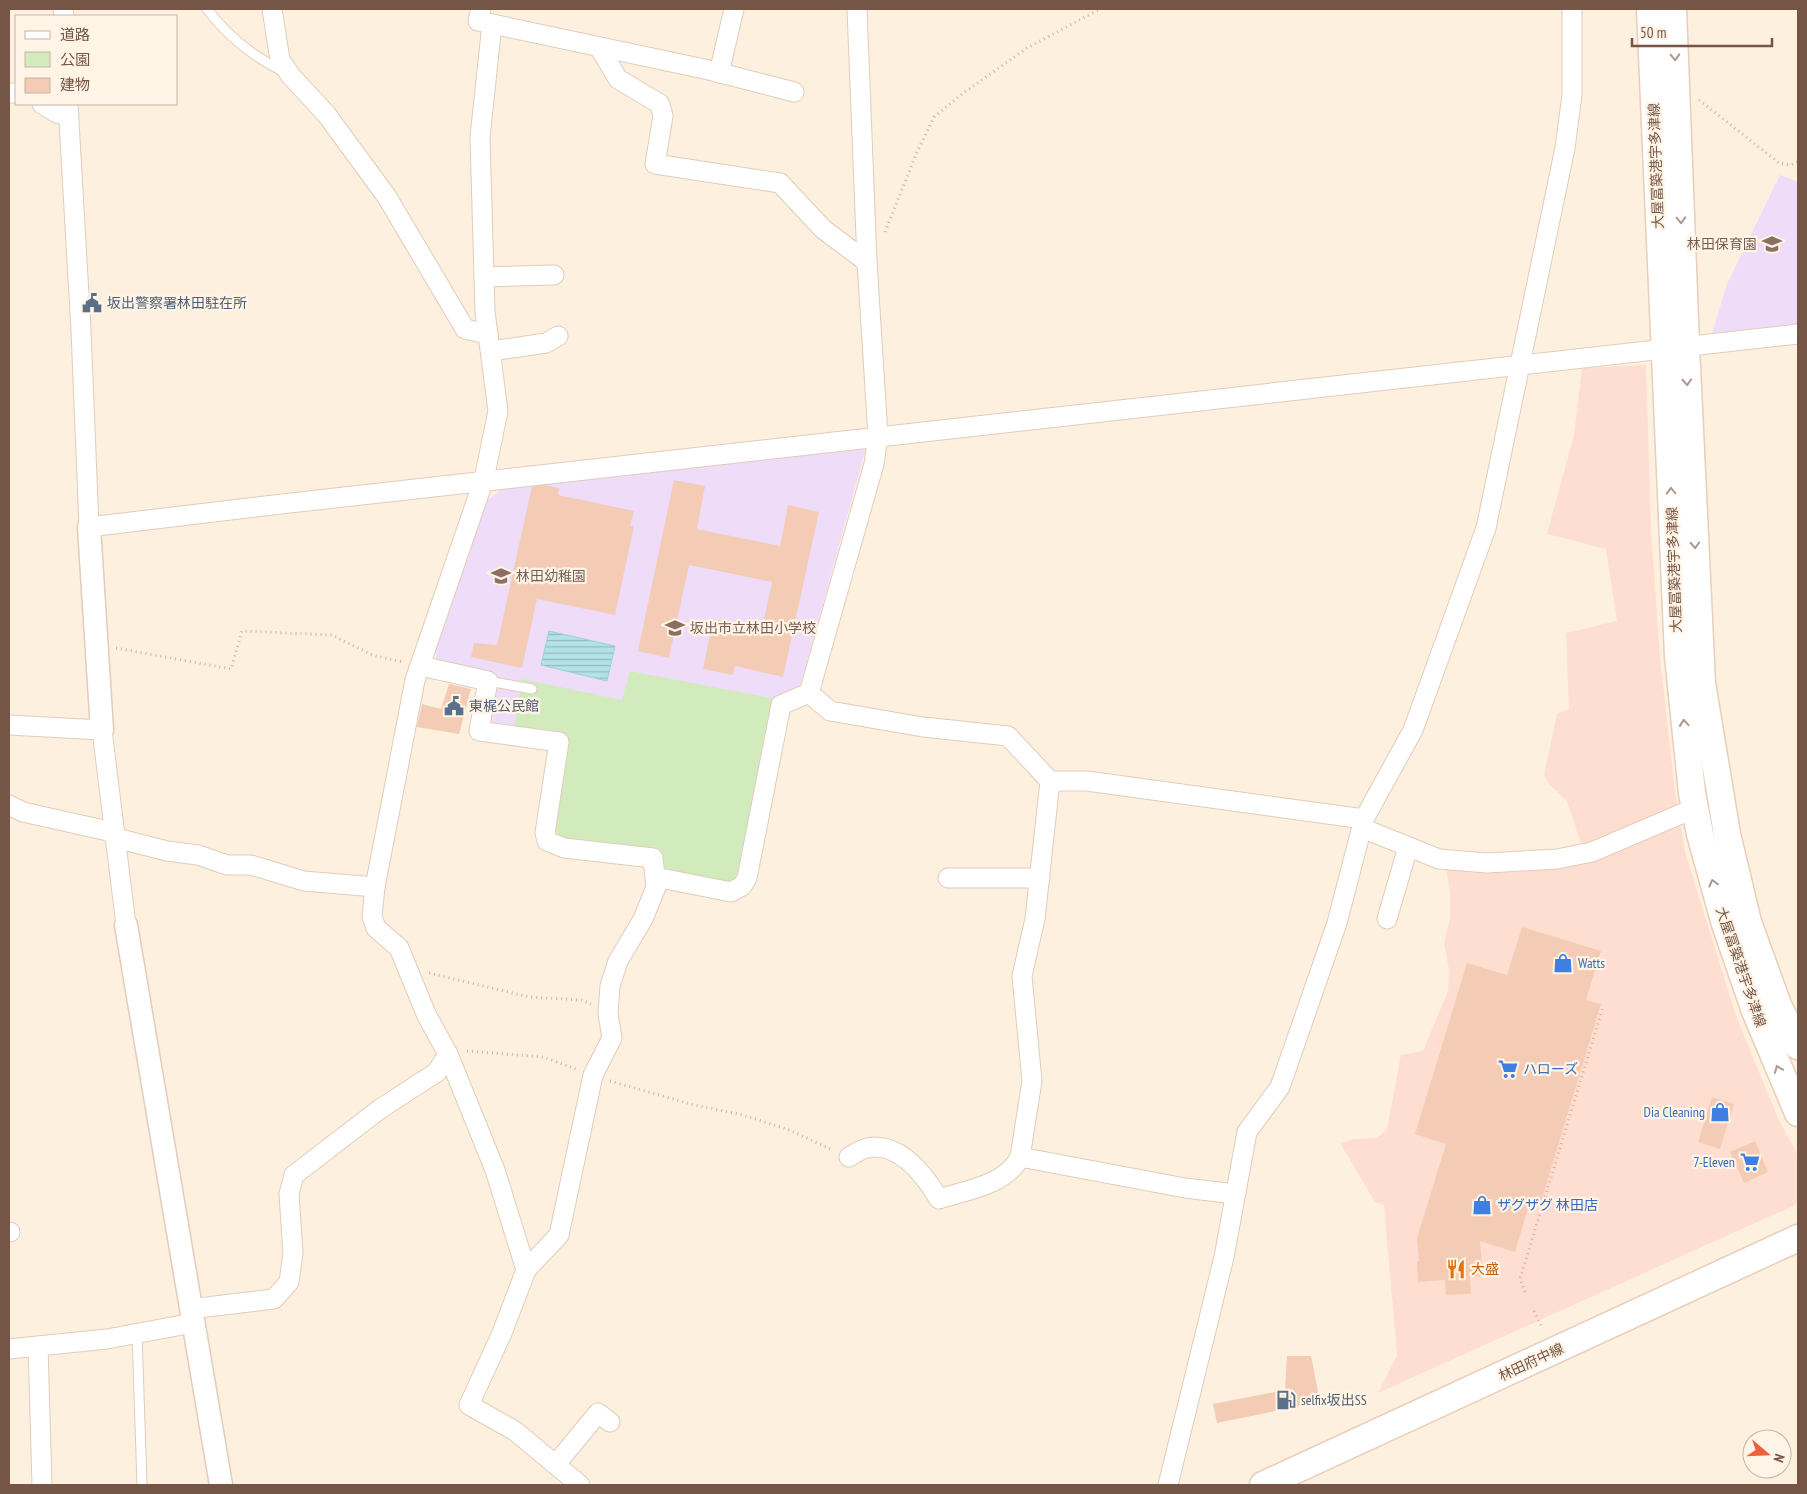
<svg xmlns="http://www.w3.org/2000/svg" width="1807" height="1494" font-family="'PT Sans Narrow','Noto Sans JP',sans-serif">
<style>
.commercial{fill:#ffded2}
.education{fill:#eedcf9}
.green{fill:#d2ebbd}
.water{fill:url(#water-rules);stroke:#99d2da}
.building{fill:#f4ccb5}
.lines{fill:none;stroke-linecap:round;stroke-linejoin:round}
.service-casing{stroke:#e2ccbb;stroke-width:11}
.minor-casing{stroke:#e2ccbb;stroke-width:21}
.tertiary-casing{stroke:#e2ccbb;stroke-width:25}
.secondary-casing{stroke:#e9ceba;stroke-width:29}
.path{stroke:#d9af99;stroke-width:3;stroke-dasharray:1 4;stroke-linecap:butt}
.service{stroke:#fff;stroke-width:9}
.minor{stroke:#fff;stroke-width:19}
.tertiary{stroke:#fff;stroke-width:22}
.secondary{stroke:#fff;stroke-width:26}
.oneway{stroke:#ac9990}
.labels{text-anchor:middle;stroke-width:4.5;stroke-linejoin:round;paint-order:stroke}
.street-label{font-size:14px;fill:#755546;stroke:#fff4e6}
.education-label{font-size:14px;fill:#785e54;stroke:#fff4e6;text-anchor:start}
.service-label{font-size:14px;fill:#4e5e75;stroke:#fff4e6;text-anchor:start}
.shop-label{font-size:14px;fill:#366cbe;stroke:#fff4e6;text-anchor:start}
.food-label{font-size:14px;fill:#c56008;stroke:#fff4e6;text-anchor:start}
</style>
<defs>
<pattern id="water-rules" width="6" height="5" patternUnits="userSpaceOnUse" patternTransform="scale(1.25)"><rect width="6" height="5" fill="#b3e2e7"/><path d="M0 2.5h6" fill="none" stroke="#96babd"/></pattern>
</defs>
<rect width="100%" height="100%" fill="#fdf0df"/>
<path class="commercial" d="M1646,365L1651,529L1660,658L1675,792L1685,852L1736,1016L1778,1118L1798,1155V1198L1795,1205L1378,1393L1397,1355L1384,1205L1375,1202L1340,1143L1354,1139L1377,1138L1387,1129L1401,1055L1423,1051L1448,991L1449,970L1444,942L1450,919V893L1446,868L1582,847L1567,801L1548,783L1544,775L1557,714L1569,709L1566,633L1617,621L1606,549L1547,534L1574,435L1582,368Z"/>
<g class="education">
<path d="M1780,175L1798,182V327L1712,334L1727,284Z"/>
<path d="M862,442L866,448L799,690L554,828L568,736L490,725V704L496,675L436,662V649L483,503L509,484Z"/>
</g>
<path class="green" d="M630,671L776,699L741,878L730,886L662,873L655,852L564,844L554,828L568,736L514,728L522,679L622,700Z"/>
<path class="water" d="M549,631L615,646L607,681L541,665Z"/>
<g class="building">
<path d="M674,480L705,486L697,529L780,546L788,505L819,512L783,677L735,666L733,675L703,669L713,619L762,629L772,582L689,565L669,658L638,651Z"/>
<path d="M545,485L559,488L558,495L634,511L630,526H634L615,615L537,599L522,668L471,657L474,643L497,645L532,486Z"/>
<path d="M449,684L471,689L459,734L417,727L422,704L441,709Z"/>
<path d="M1522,927L1601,951L1586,1000L1601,1004L1541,1202L1531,1198L1515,1252L1480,1241L1483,1276L1470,1277L1471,1294L1446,1295L1445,1280L1418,1282L1417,1261H1419L1417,1238L1446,1144L1415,1134L1467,963L1507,975Z"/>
<path d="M1712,1097L1734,1104L1720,1149L1698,1142Z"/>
<path d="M1755,1141L1768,1172L1744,1183L1730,1152Z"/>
<path d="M1287,1356H1311L1320,1402L1217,1423L1213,1404L1285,1390Z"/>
</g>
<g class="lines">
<defs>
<g id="service">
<path d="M207,9C228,37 252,56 284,72"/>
<path d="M488,681L532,689"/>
<path d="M137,1333L142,1485"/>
</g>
<g id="minor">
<path d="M63,9L64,16"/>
<path d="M272,9L280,60L291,76L327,115L387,197L465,329L488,334"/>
<path d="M481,9L478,21L709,70L794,92"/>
<path d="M492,24L480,137L485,312L498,411L484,479L415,680L375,887L372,916L376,928L399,948L427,1016L448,1054L495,1170L526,1270"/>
<path d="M599,47L618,79L660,104L663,116L655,164L780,183L823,229L867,262"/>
<path d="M719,73L734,9"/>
<path d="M9,93H16"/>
<path d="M42,104L57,113L69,116"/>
<path d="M68,104L81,330L89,527C658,458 1228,398 1798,334"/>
<path d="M484,277L554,275"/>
<path d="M491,351L546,343L558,336"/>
<path d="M421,666L488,681L479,731L559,742L545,833L547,841L564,848L653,858L655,877L731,892L742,886L747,878L781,705L809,693"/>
<path d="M809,693L874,464L878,436L867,262L857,9"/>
<path d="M809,693L830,711L923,727L1008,736L1050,781H1087L1364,819"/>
<path d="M9,725L102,730L126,925"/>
<path d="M9,805L23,812L108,831L120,839L167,851L198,855L227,865H251L304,881L375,887"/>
<path d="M1362,828L1439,859L1487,863L1557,859L1592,852L1695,808"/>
<path d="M948,878H1040"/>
<path d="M1387,919L1408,847"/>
<path d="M849,1157C854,1154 861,1149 867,1148C899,1141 925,1176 939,1199C967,1190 1006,1185 1020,1157L1032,1081L1022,976L1035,919L1050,781"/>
<path d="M1020,1157L1185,1188L1235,1194"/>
<path d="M9,1232H10"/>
<path d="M190,1309L274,1299L289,1282L293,1253L289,1194L294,1175L380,1109L437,1072L448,1054"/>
<path d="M38,1346L42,1485"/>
<path d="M9,1349L107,1339L193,1323"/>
<path d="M556,1464L598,1413L610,1422"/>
<path d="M580,1485L515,1431L469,1405L502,1333L526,1270L559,1235L593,1075L612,1038L608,1014L610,986L618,961L643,919L656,887L655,877"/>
<path d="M1168,1485L1224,1257L1247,1132L1280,1087L1337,923L1364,819L1413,730L1486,528L1565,148L1572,95V9"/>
</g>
<g id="tertiary">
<path d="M89,527L102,730"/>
<path d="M126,925L221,1485"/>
</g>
<g id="secondary">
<path d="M1650,9L1678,656L1692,793L1700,834L1725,924L1755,1011L1798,1113"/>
<path d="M1673,9L1686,346L1702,683L1727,834L1748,922L1778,1005L1798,1046"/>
<path d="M1263,1485L1798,1238"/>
</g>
</defs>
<use href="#service" class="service-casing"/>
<use href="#minor" class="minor-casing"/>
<use href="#tertiary" class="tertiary-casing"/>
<use href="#secondary" class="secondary-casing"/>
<g class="path">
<path d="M1699,100L1779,163L1791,165L1798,162"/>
<path d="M885,232L917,152L934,117L962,94L1027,48L1100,9"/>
<path d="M116,648L231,669L242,631L332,635L372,655L403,662"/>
<path d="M429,973L529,997L582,1000L591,1004"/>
<path d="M467,1051L543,1057L576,1069"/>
<path d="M610,1081L694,1105L743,1115L789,1130L833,1150"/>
<path d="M1525,1292L1520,1279L1603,1007"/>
<path d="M1534,1311L1542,1328"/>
</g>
<use href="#service" class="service"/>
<use href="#minor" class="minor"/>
<use href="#tertiary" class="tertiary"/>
<use href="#secondary" class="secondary"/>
</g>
<defs><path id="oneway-chevron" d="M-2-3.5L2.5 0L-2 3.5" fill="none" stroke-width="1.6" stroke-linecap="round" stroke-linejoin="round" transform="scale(1.25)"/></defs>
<g class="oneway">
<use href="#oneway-chevron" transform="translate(1675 57) rotate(88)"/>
<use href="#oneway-chevron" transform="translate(1681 220) rotate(88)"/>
<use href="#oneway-chevron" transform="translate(1687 382) rotate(87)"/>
<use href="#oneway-chevron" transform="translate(1671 491) rotate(-92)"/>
<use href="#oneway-chevron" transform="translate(1695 545) rotate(87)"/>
<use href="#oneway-chevron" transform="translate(1684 723) rotate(-95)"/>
<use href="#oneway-chevron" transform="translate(1713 883) rotate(-105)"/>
<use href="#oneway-chevron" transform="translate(1778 1069) rotate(-112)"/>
</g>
<defs>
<symbol id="school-bare" viewBox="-9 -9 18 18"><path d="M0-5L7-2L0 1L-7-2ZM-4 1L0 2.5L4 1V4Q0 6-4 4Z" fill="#8d6e63" stroke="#fff4e6" stroke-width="2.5" paint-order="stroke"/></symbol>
<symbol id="civic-bare" viewBox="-9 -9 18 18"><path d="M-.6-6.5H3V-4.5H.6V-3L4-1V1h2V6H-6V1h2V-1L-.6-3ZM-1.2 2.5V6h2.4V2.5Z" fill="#5c6f8a" stroke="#fff4e6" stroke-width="2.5" paint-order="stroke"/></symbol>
<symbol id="shop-bare" viewBox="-9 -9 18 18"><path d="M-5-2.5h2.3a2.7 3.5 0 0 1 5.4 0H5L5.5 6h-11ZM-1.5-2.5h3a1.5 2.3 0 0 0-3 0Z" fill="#3f7fe0" stroke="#fff4e6" stroke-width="2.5" paint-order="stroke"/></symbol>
<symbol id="supermarket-bare" viewBox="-9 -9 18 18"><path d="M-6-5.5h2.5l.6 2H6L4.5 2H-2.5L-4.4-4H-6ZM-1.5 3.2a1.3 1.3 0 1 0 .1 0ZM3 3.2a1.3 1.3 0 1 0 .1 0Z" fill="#3f7fe0" stroke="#fff4e6" stroke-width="2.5" paint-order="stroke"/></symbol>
<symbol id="restaurant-bare" viewBox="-9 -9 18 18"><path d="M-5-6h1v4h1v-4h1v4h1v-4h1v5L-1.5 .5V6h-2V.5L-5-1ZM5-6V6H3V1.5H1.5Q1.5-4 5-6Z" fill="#e8710a" stroke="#fff4e6" stroke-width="2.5" paint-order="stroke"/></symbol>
<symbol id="fuel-bare" viewBox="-9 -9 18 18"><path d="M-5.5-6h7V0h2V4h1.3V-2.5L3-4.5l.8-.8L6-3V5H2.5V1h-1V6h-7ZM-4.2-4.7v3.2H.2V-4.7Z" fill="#5c6f8a" stroke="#fff4e6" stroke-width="2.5" paint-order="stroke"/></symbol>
</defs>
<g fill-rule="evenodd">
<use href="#school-bare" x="1758" y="230" width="28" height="28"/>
<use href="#civic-bare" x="78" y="289" width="28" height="28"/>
<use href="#school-bare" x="487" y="562" width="28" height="28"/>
<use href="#school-bare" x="661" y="614" width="28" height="28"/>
<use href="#civic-bare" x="440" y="692" width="28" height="28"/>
<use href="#shop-bare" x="1549" y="949" width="28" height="28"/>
<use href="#supermarket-bare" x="1494" y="1055" width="28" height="28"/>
<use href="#shop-bare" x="1706" y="1098" width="28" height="28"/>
<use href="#supermarket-bare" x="1736" y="1148" width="28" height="28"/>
<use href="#shop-bare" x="1468" y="1191" width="28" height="28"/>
<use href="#restaurant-bare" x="1442" y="1255" width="28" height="28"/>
<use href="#fuel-bare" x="1272" y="1386" width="28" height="28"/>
</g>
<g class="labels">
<g class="street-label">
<text transform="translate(1656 166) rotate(-92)" y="5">大屋冨築港宇多津線</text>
<text transform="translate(1674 570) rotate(-92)" y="5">大屋冨築港宇多津線</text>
<text transform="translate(1741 967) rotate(71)" y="5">大屋冨築港宇多津線</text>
<text transform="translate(1531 1362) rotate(-25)" y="5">林田府中線</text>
</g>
<g class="education-label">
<text x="1757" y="249" text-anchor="end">林田保育園</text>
<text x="516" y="581">林田幼稚園</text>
<text x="690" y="633">坂出市立林田小学校</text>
</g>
<g class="service-label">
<text x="107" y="308">坂出警察署林田駐在所</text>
<text x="469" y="711">東梶公民館</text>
<text x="1301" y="1405">selfix坂出SS</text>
</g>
<g class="shop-label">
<text x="1578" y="968">Watts</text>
<text x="1523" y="1074">ハローズ</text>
<text x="1705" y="1117" text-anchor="end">Dia Cleaning</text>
<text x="1735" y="1167" text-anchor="end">7-Eleven</text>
<text x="1497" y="1210">ザグザグ 林田店</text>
</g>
<g class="food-label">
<text x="1471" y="1274">大盛</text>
</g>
</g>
<rect width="1807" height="1494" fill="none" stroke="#755546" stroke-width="20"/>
<rect x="15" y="15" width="162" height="90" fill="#fff4e6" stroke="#c8b4a6"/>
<rect x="25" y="31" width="25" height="8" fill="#ffffff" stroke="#c8b4a6"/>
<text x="60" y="40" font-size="15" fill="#755546">道路</text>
<rect x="25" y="52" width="25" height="15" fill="#d2ebbd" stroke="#c8b4a6"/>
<text x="60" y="65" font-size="15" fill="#755546">公園</text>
<rect x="25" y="78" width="25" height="15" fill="#f4ccb5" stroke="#c8b4a6"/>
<text x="60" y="90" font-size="15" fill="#755546">建物</text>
<g transform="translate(1767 1454) rotate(109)"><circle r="24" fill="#fff4e6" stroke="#c8b4a6"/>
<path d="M0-4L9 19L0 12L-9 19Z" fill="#ef5e3d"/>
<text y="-8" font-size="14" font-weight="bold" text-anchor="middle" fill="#755546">N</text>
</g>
<path d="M1632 38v8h140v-8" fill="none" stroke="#755546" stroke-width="2.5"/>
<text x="1640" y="38" font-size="15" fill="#755546" stroke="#fff4e6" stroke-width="4" paint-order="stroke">50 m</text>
</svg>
